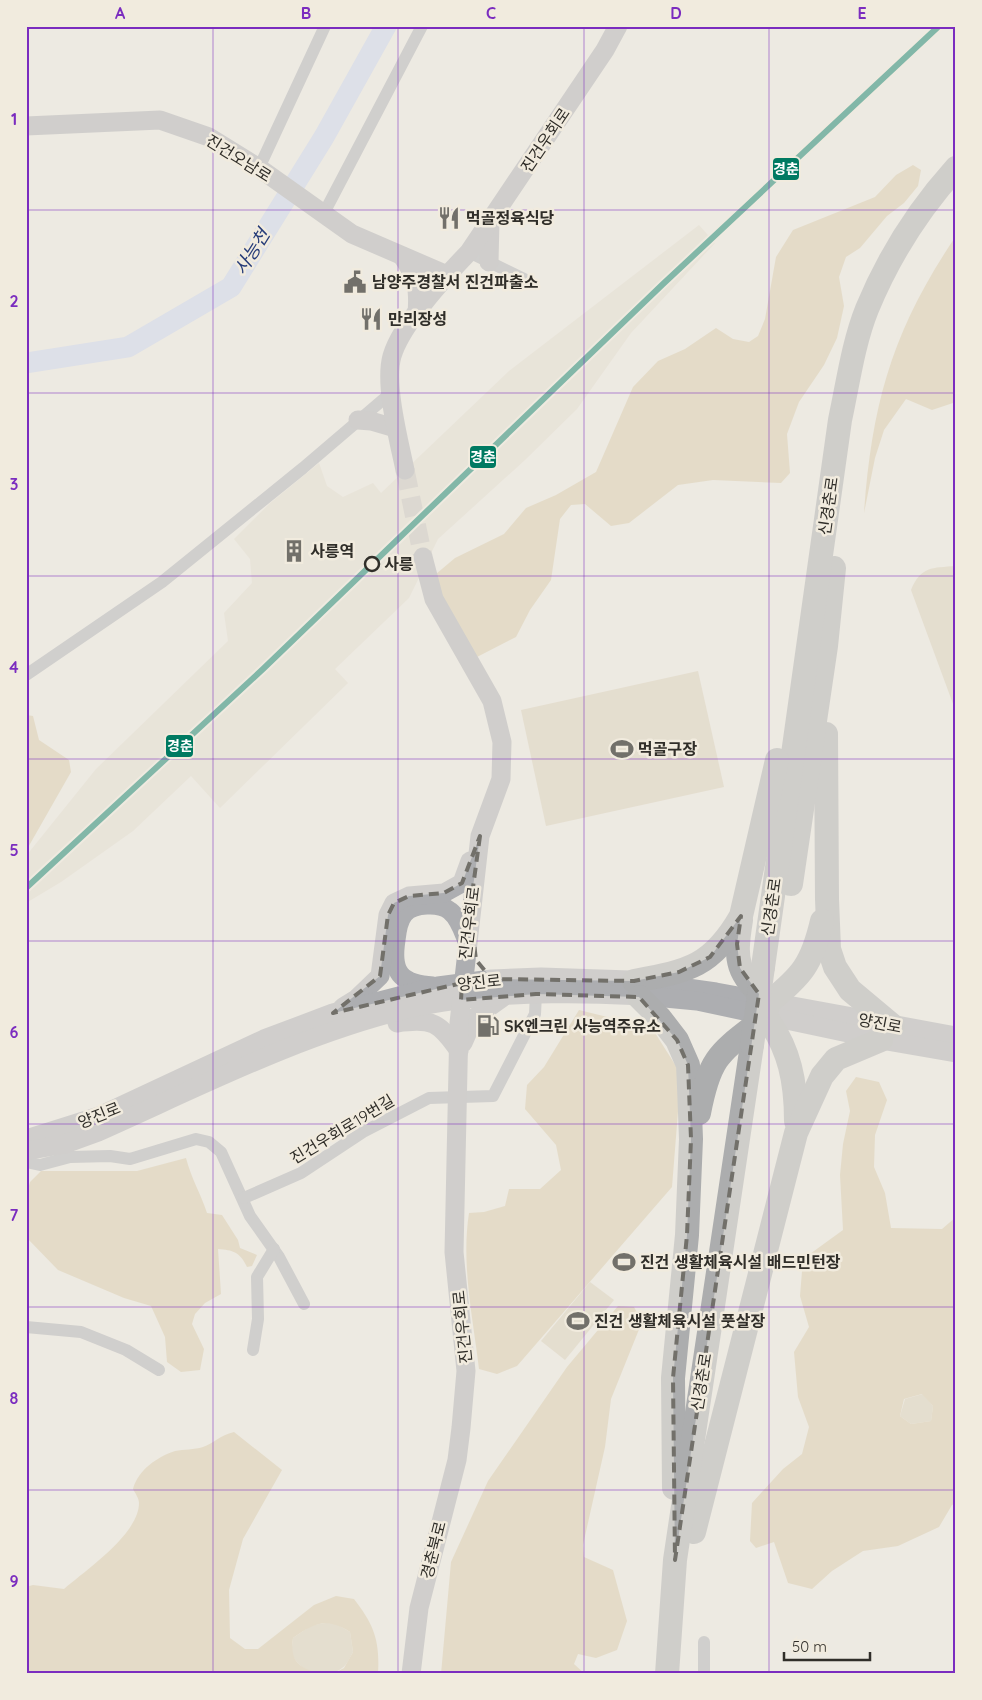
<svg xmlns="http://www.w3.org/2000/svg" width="982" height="1700" font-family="Quicksand,'Noto Sans KR',sans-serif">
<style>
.built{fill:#e3ddce}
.green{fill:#dad0b8}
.forest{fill:#d9cba9;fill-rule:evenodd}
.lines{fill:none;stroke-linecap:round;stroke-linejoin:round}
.river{stroke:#c9d4ef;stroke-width:21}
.secondary-tunnel{stroke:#c7c4bd;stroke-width:19;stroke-dasharray:19 9;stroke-linecap:butt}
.street{stroke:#adafb3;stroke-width:12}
.secondary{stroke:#adaeb1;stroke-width:19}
.highway{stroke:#acadae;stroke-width:24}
.highway-bridge{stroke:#acadae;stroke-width:24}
.rail-1-casing{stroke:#f1ebde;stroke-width:10}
.rail-1{stroke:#007a62;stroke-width:6}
.marked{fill:none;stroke:#72706a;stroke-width:4;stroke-dasharray:10 6;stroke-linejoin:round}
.grid{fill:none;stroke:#7b2cbf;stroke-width:1;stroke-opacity:0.55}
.stop-dot{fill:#f1ebde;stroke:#302e29;stroke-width:2.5}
.labels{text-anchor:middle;stroke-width:5;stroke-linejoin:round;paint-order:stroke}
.street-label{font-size:16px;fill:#302e29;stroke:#f1ebde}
.poi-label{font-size:16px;font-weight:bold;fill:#302e29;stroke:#f1ebde;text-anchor:start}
.stop-label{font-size:16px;font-weight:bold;fill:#302e29;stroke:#f1ebde;text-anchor:start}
.water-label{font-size:18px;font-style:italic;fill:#263c79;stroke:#f1ebde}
.line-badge{stroke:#f1ebde;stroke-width:2}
.badge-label{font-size:14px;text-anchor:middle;font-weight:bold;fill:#fff}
.neatline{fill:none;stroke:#7b2cbf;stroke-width:2}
.grid-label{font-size:16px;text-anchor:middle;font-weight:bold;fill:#7b2cbf}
</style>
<rect width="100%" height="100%" fill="#edeae2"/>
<path class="built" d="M699,225L715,243L631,333L577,409L525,460L438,539L409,598L335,669L348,683L220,808L191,776L133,831L61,882L26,903V856L96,769L228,641L224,613L252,583L250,559L234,539L269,504L319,463L327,486L343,497L373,483L381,493L509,371Z"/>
<g class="green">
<path d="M956,566V712L911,590C921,566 932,568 956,566Z"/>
<path d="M698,671L724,787L546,826L521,710Z"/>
<path d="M590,1282L614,1300L565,1360L541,1341Z"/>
<path d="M923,1394L933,1406L931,1421L911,1424L900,1416L905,1399Z"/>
<path d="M333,1622L350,1632L353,1652C350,1657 347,1665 342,1668C326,1681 299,1672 292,1654C291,1649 293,1643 293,1638L312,1625Z"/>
</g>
<g class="forest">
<path d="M913,165L921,170L918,186L904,203L887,216L860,248L846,257L839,277L844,306L837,338L824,365L799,402L787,434L790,473L781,483L713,480L678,485L629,523L611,526L585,504L571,505L560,519L551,580L530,610L516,637L477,657L439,599L436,574L455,558L504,534L526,508L556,495L596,472L633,387L658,361L685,349L716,328L733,339L749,342L758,336L765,319L776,257L793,230L875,197L896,175Z"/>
<path d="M956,236V402L932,410L906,399L884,430L875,458L864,513C872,402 893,329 956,236Z"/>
<path d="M26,715L33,716L39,740L69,760L71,772L26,851Z"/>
<path d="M579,1010L652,1028L681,1074L672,1187L517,1366L497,1374L479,1369C473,1318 461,1264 469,1213L484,1212L505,1206L509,1189H540L561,1170L556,1145L525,1109L527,1085L544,1067Z"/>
<path d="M856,1077L879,1082L887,1100L875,1135L874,1167L885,1193L891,1228L942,1229L956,1217V1503L952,1505L939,1527L898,1546L863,1551L832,1571L812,1589L788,1583L774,1542L756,1548L750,1541L752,1503L783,1469L802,1454L809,1427L798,1397L794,1352L809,1327L800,1296L803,1259L843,1230L840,1175L843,1144L850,1111L846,1091ZM922,1394L933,1406L931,1421L911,1424L900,1416L904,1399Z"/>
<path d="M186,1158C191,1178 201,1194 207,1213L222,1215L238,1240L240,1248L257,1255L252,1266L247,1267C240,1252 233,1250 218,1249L221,1294L205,1303L195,1314L192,1324L204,1349L200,1370L181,1372L167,1362L165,1337L151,1306L124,1298L58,1270L26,1237V1196L30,1182L41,1171H137Z"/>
<path d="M618,1306L634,1307L642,1322L611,1399L605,1447L583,1545L584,1557L613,1570L627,1621L617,1650L596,1658L578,1654L574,1664L585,1674H441L451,1562L488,1481L567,1367Z"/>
<path d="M234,1432L282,1470L243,1539L229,1590L230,1638L245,1649H258L314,1605L336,1596L354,1599C374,1625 380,1640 378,1674H333L344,1668L353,1652L350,1632C326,1617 315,1623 293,1638C290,1662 298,1666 319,1674H26V1587L33,1585L64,1589C86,1570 139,1534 139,1503C139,1498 135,1493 133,1489C138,1470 157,1457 175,1451C184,1449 194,1450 203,1447C213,1444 220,1435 234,1432Z"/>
</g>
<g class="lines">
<path class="river" d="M26,363L128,347L231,287L324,137L386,26"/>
<path class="secondary-tunnel" d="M405,470L423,557"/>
<g class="street">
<path d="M259,168L325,26"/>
<path d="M323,215L422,26"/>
<path d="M469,252L532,283"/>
<path d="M26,675L162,582L303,468L392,392"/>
<path d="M26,1162L40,1165L70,1157L110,1156L130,1159L196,1139L209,1142L221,1152L250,1216L279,1257L304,1304"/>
<path d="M244,1198L301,1173L363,1132L429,1098L493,1096L535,1014L536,994"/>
<path d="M26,1327L81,1332L126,1350L159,1370"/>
<path d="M253,1350L258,1319L257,1277L274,1249"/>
<path d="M704,1642V1674"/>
</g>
<g class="secondary">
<path d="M26,126L160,120L209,137L259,168L352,234L447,275"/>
<path d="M402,256C417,278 419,288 417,314"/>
<path d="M489,262L490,221"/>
<path d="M358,420L371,421L395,428"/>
<path d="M405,470C399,441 384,384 392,356C402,323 445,277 469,252L605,50L618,26"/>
<path d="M433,986C400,984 391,972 396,940C397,931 398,921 404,914C413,903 440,902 450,911C459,918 463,931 467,941"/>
<path d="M343,1007L356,999L380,976L388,915L394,903L409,896L444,893L462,883L470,861"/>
<path d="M397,1023C432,1018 439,1022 459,1051"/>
<path d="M463,1043L474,1018L502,998"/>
<path d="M26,1139L99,1116L264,1039L333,1013L438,986L492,979L541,977L630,980L716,992L956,1036"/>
<path d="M26,1151L65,1144L98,1132C199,1087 300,1035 407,1009C493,989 609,991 697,1001L881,1040L956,1053"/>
<path d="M411,1674L419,1608L457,1460L461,1428L466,1371L454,1252L459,1023L480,836L501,779L502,742L492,701L434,599L423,557"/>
</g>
<g class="highway">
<path d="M826,734L827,899L829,949L835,967L850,990L893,1026"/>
<path d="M791,884L826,646L834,568"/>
<path d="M741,920C734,963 737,972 768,1003"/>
<path d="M763,967L840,420C848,383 853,344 867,309C888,258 919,209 956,168"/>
<path d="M634,981C688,971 712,967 741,916L777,760"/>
<path d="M639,997L660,1018L677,1040L688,1065L689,1087L691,1139L687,1235L673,1378L674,1488"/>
<path d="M699,1113C710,1056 719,1053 763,1019"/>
<path d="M796,1121C796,1083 790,1049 766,1017L768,1003C802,976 812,964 822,921"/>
<path d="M694,1532L796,1133L822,1076L836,1059L881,1040"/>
<path d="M667,1674L675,1560L752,1045"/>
</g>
<path class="highway-bridge" d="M752,1045L763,967"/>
<defs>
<path id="rail-1" d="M26,888L263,669L663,284L939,26"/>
</defs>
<use href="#rail-1" class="rail-1-casing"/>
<use href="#rail-1" class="rail-1"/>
</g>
<path d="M0 0H982V1700H0ZM480,836L470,909L476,960L492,979L634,981L679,972L710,957L741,916L737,944L740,968L759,994L675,1560L673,1378L687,1235L691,1139L688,1065L677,1040L639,997L536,994L461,1000L462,983L333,1013L380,976L388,915L394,903L409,896L444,893L462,883Z" fill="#edeae2" fill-opacity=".55" fill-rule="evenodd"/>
<path class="marked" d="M480,836L470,909L476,960L492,979L634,981L679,972L710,957L741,916L737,944L740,968L759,994L675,1560L673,1378L687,1235L691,1139L688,1065L677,1040L639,997L536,994L461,1000L462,983L333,1013L380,976L388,915L394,903L409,896L444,893L462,883Z"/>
<path class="grid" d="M213,26V1674M398,26V1674M584,26V1674M769,26V1674M26,210H956M26,393H956M26,576H956M26,759H956M26,941H956M26,1124H956M26,1307H956M26,1490H956"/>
<defs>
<symbol id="restaurant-bare" viewBox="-9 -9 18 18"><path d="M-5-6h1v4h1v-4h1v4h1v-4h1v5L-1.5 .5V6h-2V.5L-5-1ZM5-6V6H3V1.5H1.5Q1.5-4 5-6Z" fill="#72706a" stroke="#f1ebde" stroke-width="2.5" paint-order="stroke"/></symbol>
<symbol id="civic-bare" viewBox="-9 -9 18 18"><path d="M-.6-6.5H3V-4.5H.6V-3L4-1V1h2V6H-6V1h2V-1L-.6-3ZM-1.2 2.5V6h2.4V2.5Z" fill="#72706a" stroke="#f1ebde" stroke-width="2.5" paint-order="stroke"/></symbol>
<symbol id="building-bare" viewBox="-9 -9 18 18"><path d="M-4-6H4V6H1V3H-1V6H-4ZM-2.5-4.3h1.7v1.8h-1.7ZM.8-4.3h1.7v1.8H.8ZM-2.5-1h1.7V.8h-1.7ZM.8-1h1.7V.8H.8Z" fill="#72706a" stroke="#f1ebde" stroke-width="2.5" paint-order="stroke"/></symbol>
<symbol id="stadium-bare" viewBox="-9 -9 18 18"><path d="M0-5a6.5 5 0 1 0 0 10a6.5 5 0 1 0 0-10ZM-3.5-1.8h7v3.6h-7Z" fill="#72706a" stroke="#f1ebde" stroke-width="2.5" paint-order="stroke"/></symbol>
<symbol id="fuel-bare" viewBox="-9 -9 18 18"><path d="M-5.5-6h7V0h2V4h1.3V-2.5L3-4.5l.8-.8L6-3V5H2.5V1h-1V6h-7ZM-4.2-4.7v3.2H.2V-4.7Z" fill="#72706a" stroke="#f1ebde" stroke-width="2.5" paint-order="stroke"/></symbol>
</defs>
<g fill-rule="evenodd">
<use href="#restaurant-bare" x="433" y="202" width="32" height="32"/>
<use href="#civic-bare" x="339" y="266" width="32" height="32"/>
<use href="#restaurant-bare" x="355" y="303" width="32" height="32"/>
<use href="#building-bare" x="278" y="535" width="32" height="32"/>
<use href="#stadium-bare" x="606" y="733" width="32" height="32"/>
<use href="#fuel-bare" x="472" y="1010" width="32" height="32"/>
<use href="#stadium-bare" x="608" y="1246" width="32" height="32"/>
<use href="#stadium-bare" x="562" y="1305" width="32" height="32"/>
</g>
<circle class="stop-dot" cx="372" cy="564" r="7"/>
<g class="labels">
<g class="street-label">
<text transform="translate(545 140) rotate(-56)" y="6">진건우회로</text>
<text transform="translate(239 158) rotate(32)" y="6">진건오남로</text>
<text transform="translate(828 506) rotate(-82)" y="6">신경춘로</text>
<text transform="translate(771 907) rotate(-82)" y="6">신경춘로</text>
<text transform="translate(469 923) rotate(-83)" y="6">진건우회로</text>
<text transform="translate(479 982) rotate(-6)" y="6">양진로</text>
<text transform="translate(880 1023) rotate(11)" y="6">양진로</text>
<text transform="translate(99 1115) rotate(-22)" y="6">양진로</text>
<text transform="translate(342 1129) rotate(-31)" y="6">진건우회로19번길</text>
<text transform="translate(462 1327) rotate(-96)" y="6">진건우회로</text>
<text transform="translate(701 1382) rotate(-81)" y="6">신경춘로</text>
<text transform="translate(433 1550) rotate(-76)" y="6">경춘북로</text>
</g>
<g class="poi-label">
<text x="466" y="224">먹골정육식당</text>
<text x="372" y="288">남양주경찰서 진건파출소</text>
<text x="388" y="325">만리장성</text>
<text x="310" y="557">사릉역</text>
<text x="638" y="755">먹골구장</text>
<text x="504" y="1032">SK엔크린 사능역주유소</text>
<text x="640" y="1268">진건 생활체육시설 배드민턴장</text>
<text x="594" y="1327">진건 생활체육시설 풋살장</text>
</g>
<g class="stop-label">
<text x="384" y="570">사릉</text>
</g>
<g class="water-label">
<text transform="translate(252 252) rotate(-58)" y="6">사능천</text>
</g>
</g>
<g class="line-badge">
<rect x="772" y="157" width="28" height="24" rx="5" fill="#007a62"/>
<rect x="469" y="445" width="28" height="24" rx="5" fill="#007a62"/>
<rect x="165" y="734" width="29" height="24" rx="5" fill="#007a62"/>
</g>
<g class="badge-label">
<text x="786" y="174">경춘</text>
<text x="483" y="462">경춘</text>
<text x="180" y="751">경춘</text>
</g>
<rect width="982" height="1700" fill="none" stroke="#f1ebde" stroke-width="55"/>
<path d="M784 1652v8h86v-8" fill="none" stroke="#302e29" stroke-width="2.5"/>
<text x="792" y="1652" font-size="15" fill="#302e29" stroke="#f1ebde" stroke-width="4" paint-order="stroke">50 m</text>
<rect x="28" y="28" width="926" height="1644" class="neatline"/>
<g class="grid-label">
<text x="120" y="19">A</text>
<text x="306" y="19">B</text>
<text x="491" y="19">C</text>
<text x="676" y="19">D</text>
<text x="862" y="19">E</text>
<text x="14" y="125">1</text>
<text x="14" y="307">2</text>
<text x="14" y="490">3</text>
<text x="14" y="673">4</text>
<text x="14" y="856">5</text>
<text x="14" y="1038">6</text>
<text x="14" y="1221">7</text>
<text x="14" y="1404">8</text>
<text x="14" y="1587">9</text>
</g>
</svg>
